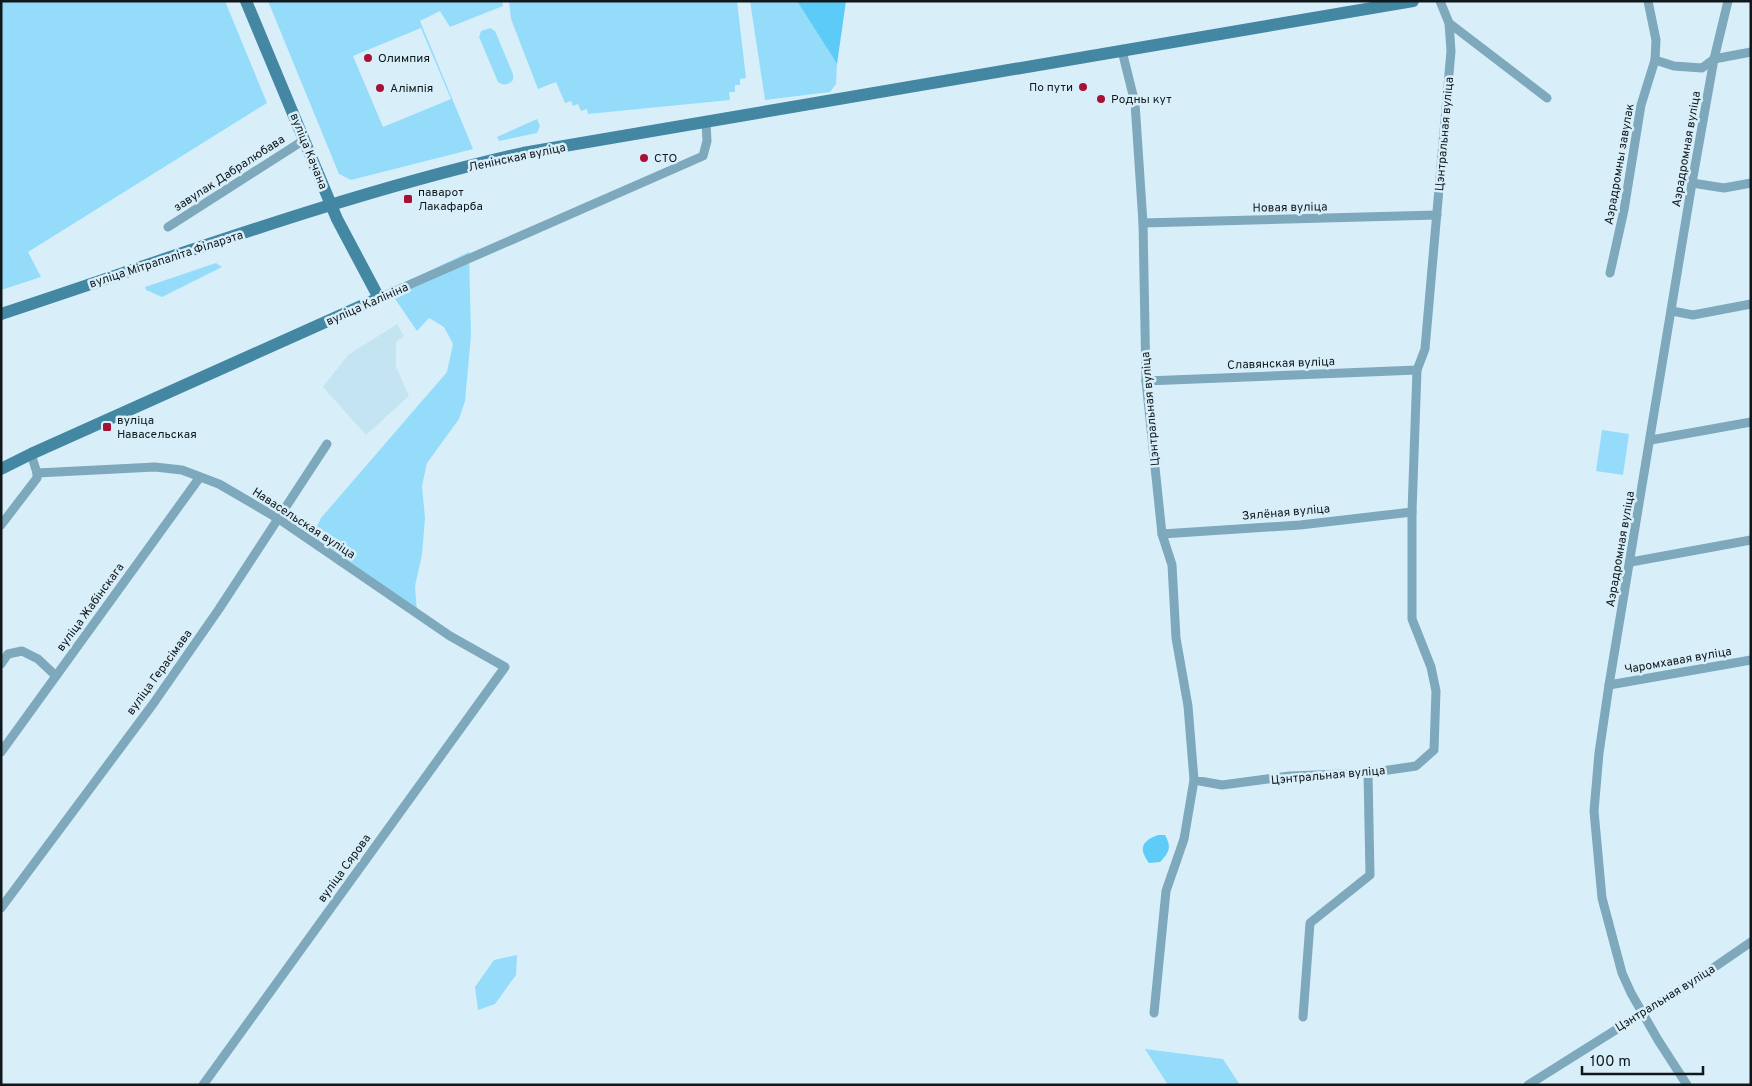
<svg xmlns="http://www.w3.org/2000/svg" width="1752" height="1086" font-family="Overpass,sans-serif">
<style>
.built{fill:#c4e4f2}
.green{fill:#95dcfb;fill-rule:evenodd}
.forest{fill:#5ccbf7}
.water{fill:#5dccf8}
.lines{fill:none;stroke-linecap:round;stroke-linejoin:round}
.minor{stroke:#7ea8bb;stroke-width:9}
.secondary{stroke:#4487a3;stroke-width:12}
.poi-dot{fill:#a81034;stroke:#d8effa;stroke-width:2}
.labels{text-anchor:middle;stroke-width:5;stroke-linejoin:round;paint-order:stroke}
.poi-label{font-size:12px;fill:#10181c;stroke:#d8effa;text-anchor:start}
.street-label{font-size:12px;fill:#10181c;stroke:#d8effa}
</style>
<rect width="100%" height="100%" fill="#d8effa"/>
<path class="built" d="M397,324L404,336L396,342V367L409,396L366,435L323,387L348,355Z"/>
<g class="green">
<path d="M1,1H225L267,103L28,252L41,277L1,290Z"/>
<path d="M268,1H502L503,6L450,27L440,11L420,21L473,149L351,180L339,174ZM421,28L451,99L383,127L353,56Z"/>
<path d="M509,1H737L746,78L740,79V85H735V92H729L730,100L588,114L587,109L581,111L578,104L573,106L571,101L565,103L556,82L538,89L511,19Z"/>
<path d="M750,1H797L837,64L836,84L830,92L765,100Z"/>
<path d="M490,28L495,31L513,74V80C509,85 503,86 498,82L479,37L481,31Z"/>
<path d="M537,119L540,126L537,133L499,141L497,137Z"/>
<path d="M469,252L471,336L465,401L459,419L427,463L422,486L425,518L422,555L415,586L417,612L338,565L310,541L321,518L447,372L453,344L444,327L429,318L417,331L389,290Z"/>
<path d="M216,263L222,267L162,297L146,290L145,287Z"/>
<path d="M1602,430L1629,434L1623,475L1596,471Z"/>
<path d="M517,955L516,975L495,1004L478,1010L475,987L494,960Z"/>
<path d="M1145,1049L1223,1059L1240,1085H1168Z"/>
</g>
<path class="forest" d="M797,1H846L837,64Z"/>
<path class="water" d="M1158,835H1165C1172,848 1169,852 1160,862L1149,863C1138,848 1142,841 1158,835Z"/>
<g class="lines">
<g class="minor">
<path d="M1449,23L1547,98"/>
<path d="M1122,51L1135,103L1143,223L1146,381L1162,534L1172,565L1176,638L1188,706L1194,780L1222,785L1290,776L1368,773L1416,766L1434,750L1436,691L1431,667L1412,619V512L1417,370L1425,349L1451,51L1449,23L1440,1"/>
<path d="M1655,60L1674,66L1702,68L1714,59L1751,52"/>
<path d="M1692,183L1724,188L1751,183"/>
<path d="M1143,223L1437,215"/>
<path d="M168,227L304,140"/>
<path d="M1610,273L1624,210L1641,105L1655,60L1656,40L1648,1"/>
<path d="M379,298L703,156L707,141L706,123"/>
<path d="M1672,311L1693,315L1751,304"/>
<path d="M1146,381L1417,370"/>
<path d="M1651,440L1751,422"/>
<path d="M37,473L155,467L182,470L219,484L279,519L450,636L505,667L203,1085"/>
<path d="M1,525L37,478V473L31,454"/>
<path d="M1162,534L1300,525L1412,512"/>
<path d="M1631,562L1751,540"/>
<path d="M1,664L8,654L22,651L38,659L56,676"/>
<path d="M1609,685L1751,660"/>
<path d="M1,752L200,477"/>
<path d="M1,908L153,704L219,609L327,444"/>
<path d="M1154,1013L1166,891L1184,839L1194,780"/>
<path d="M1303,1017L1310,923L1370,875L1368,773"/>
<path d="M1528,1085L1703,975L1751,942"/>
<path d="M1687,1085L1658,1040L1631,993L1622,973L1602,898L1594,811L1599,753L1609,685L1692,183L1714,59L1728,1"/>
</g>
<g class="secondary">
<path d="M1,314C174,257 346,193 523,153L1413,1"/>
<path d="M1,469L31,454L379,298L337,219L246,1"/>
</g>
</g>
<g class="poi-dot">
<circle cx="368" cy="58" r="5"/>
<circle cx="1083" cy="87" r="5"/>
<circle cx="380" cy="88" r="5"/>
<circle cx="1101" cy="99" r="5"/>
<circle cx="644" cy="158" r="5"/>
<rect x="403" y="194" width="10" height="10" rx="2.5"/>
<rect x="102" y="422" width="10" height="10" rx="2.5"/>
</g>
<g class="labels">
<g class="poi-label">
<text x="378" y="62">Олимпия</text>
<text x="1073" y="91" text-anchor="end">По пути</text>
<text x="390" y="92">Алімпія</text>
<text x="1111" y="103">Родны кут</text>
<text x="654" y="162">СТО</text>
<text x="418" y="196">паварот<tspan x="418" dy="14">Лакафарба</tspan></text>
<text x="117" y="424">вуліца<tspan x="117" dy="14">Навасельская</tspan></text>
</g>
<g class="street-label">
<text transform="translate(1444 134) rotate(-85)" y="4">Цэнтральная вуліца</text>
<text transform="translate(1686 149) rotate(-80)" y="4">Аэрадромная вуліца</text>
<text transform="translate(309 151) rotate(68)" y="4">вуліца Качана</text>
<text transform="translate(517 157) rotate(-12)" y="4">Ленінская вуліца</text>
<text transform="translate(1619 164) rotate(-80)" y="4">Аэрадромны завулак</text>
<text transform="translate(229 173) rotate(-33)" y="4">завулак Дабралюбава</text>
<text transform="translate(1290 207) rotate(-1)" y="4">Новая вуліца</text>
<text transform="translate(166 259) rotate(-18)" y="4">вуліца Мітрапаліта Філарэта</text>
<text transform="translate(367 304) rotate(-24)" y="4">вуліца Калініна</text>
<text transform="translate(1281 363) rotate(-2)" y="4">Славянская вуліца</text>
<text transform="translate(1150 409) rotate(-95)" y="4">Цэнтральная вуліца</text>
<text transform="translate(1286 512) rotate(-5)" y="4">Зялёная вуліца</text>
<text transform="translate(304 523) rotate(33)" y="4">Навасельская вуліца</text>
<text transform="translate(1620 549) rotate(-80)" y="4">Аэрадромная вуліца</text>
<text transform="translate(90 607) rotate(-54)" y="4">вуліца Жабінскага</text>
<text transform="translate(1678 660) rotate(-10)" y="4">Чаромхавая вуліца</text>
<text transform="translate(159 672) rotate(-54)" y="4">вуліца Герасімава</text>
<text transform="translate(1328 775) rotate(-5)" y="4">Цэнтральная вуліца</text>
<text transform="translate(344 868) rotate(-54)" y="4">вуліца Сярова</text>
<text transform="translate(1665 998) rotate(-32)" y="4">Цэнтральная вуліца</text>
</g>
</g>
<rect width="1752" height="1086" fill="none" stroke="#10181c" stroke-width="5"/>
<path d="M1582 1066v8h121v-8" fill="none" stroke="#10181c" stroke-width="2.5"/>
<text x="1590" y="1066" font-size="15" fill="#10181c" stroke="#d8effa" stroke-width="4" paint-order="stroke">100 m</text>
</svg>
